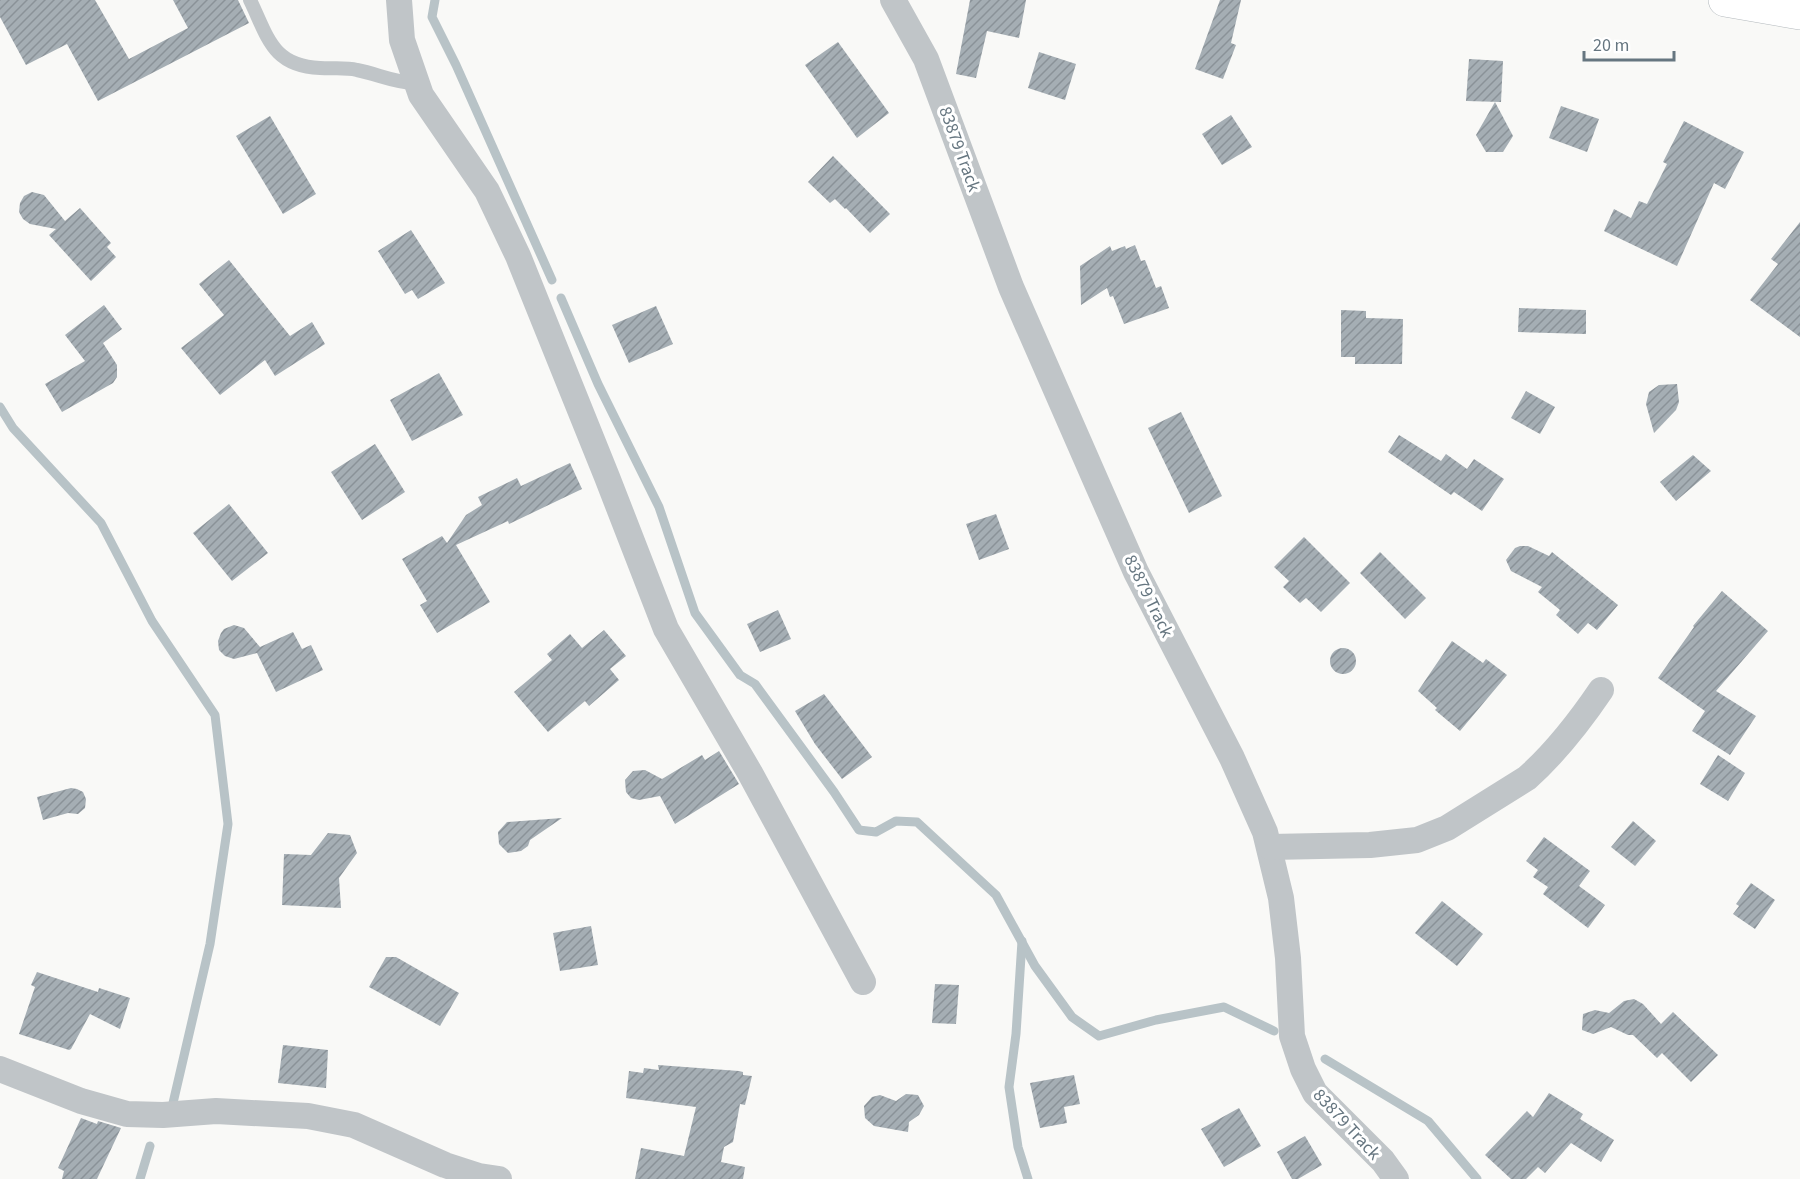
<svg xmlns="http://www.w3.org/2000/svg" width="1800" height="1179" font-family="'Source Sans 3',sans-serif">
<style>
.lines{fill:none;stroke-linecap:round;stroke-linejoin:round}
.stream{stroke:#b8c3c7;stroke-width:9}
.building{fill:url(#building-hatch)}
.secondary-casing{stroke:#b3b9bd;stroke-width:34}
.lane{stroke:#c0c5c8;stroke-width:14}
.street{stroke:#c0c5c8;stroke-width:26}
.secondary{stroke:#fff;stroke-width:33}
.labels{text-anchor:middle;stroke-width:6;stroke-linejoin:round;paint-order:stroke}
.street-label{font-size:18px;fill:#667680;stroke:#fff}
</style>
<defs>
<pattern id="building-hatch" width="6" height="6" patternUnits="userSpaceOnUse" patternTransform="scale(1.5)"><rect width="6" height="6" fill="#a5aeb4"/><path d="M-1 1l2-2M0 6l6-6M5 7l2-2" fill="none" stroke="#8a9298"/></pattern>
</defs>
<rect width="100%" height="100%" fill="#f9f9f7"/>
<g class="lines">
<g class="stream">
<path d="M435,0L432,17L456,65L552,280"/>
<path d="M561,298L598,384L659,507L695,613L740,675L755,684L834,792L859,830L876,832L896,821L917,822L996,895L1035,966L1072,1017L1099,1036L1156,1020L1224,1007L1274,1031"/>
<path d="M0,407L13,428L101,523L152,621L215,715L228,824L210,944L173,1103"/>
<path d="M1022,941L1016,1034L1009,1087L1018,1147L1028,1179"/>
<path d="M1325,1059L1428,1121L1477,1179"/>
<path d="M140,1179L150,1146"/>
</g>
</g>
<g class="building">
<path d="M0,0H95L129,59L188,28L173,0H238L249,23L98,101L67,44L26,65L0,17Z"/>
<path d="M970,0H1026L1019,38L987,31L976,78L956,74Z"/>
<path d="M1220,0H1241L1231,43L1236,45L1223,79L1195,69Z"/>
<path d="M838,42L889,113L857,138L805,65Z"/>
<path d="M1039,52L1076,64L1065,100L1028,88Z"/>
<path d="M1469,59L1503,61L1501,102L1466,101Z"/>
<path d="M1495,102L1513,136L1503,152H1486L1476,135Z"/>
<path d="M1561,106L1599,119L1587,152L1549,138Z"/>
<path d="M1231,115L1252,147L1222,165L1202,134Z"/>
<path d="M270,116L316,194L283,214L236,136Z"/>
<path d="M1684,121L1744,152L1725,189L1714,183L1677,266L1604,231L1614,209L1631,218L1639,201L1647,204L1667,164L1663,162Z"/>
<path d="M833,156L890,214L870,233L846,208L845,209L835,199L830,203L808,182Z"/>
<path d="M32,192L44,195L65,221L80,208L111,243L107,247L116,257L91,281L49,235L56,229L30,224L23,219L19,212L20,203L24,196Z"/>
<path d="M1800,222V337L1750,300L1778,264L1771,259Z"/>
<path d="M411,230L445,283L418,299L412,290L405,294L378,251Z"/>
<path d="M1135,245L1141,261L1145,260L1156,288L1161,286L1169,308L1124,324L1113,296L1110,297L1107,288L1081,305L1080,266L1110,246L1112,251L1125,246L1126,249Z"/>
<path d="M229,260L290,336L312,322L325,344L275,376L265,360L220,395L181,348L224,315L199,284Z"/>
<path d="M104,305L122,329L103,343L117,365V377L113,383L62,412L45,384L85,361L65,335Z"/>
<path d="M656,306L673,344L629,363L612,325Z"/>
<path d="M1519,308L1586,310V334L1518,332Z"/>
<path d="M1341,310L1366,311V318L1403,319L1402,364H1355V357H1341Z"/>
<path d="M439,373L463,415L412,441L390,400Z"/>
<path d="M1677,384L1679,402L1676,410L1654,433L1646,404L1649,392L1659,385Z"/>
<path d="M1526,391L1555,407L1540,434L1511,418Z"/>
<path d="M1181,412L1222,496L1189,513L1148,428Z"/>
<path d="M1399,435L1441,461L1446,454L1467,469L1474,459L1504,479L1482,511L1454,492L1451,495L1388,452Z"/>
<path d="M375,444L405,492L362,520L331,472Z"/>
<path d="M1693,455L1711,471L1676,501L1660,482Z"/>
<path d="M570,463L582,489L509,524L508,521L456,545L490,602L437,633L420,605L427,601L402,559L442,536L447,543L466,515L482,505L478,497L517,478L521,486Z"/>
<path d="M229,504L268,553L232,581L193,533Z"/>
<path d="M996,514L1009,549L979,560L966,524Z"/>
<path d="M1304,537L1350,583L1321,612L1306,598L1300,603L1283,587L1289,581L1274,567Z"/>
<path d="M1520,546H1528L1549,556L1552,552L1618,605L1597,630L1588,623L1578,634L1556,615L1560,610L1538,592L1542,587L1511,571L1506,560L1515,548Z"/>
<path d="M1380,552L1426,598L1405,619L1360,573Z"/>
<path d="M1722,591L1768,631L1716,691L1756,716L1730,755L1692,731L1705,711L1658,678L1694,627L1693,626Z"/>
<path d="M778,610L791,639L760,652L747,624Z"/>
<path d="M234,625L244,628L260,647L293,632L302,649L311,645L323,670L276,692L257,653L234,659L225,656L219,650L218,641L221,633L224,629Z"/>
<path d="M604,630L626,656L610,669L619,680L589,706L585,701L548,732L514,692L552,660L547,654L570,634L582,648Z"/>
<path d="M1452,641L1483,663L1486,659L1507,675L1460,731L1435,710L1437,708L1418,691Z"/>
<circle cx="1343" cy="661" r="13"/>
<path d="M824,694L872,757L842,779L815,744L795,711Z"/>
<path d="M719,751L739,784L675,824L660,796L639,800L631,798L626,792L625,780L633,771L645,770L662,779L702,755L705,760Z"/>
<path d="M1718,755L1745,773L1728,801L1700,784Z"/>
<path d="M71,788L77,789L83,792L86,799L85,808L78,814L68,813L43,820L37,797Z"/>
<path d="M562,818L530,840L528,846L521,851L508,853L499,844L498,832L507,822Z"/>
<path d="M1633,821L1656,841L1635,866L1611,847Z"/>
<path d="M328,833L350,835L357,853L339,878L341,908L282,905L284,854L311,855Z"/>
<path d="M1544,837L1590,871L1579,886L1605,905L1588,928L1543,894L1548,887L1533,877L1538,870L1526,861Z"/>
<path d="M1751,883L1775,900L1755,929L1733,914L1739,906L1736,904Z"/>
<path d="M1442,901L1483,934L1457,966L1415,933Z"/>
<path d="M591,926L598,965L560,971L553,933Z"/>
<path d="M386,957H396L459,993L440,1026L369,987Z"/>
<path d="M37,972L98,992L99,988L130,998L120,1029L90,1014L71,1049L69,1050L19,1034L35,987L31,985Z"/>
<path d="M935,984L959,985L956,1024L932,1023Z"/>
<path d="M1634,999L1643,1004L1661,1024L1673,1012L1718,1055L1691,1082L1662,1053L1657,1058L1633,1035H1628L1611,1027L1593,1034L1582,1030L1583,1014L1595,1010L1609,1013L1624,1001Z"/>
<path d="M283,1045L328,1050L326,1088L278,1083Z"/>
<path d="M658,1065L739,1071L743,1072V1075L752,1076L745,1105L740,1104L733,1142L724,1147L721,1162L745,1167L743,1179H635L641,1148L684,1156L696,1107L626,1098L629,1071L643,1073L644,1068L659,1070Z"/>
<path d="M1074,1075L1080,1104L1064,1107L1067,1123L1040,1128L1030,1083Z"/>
<path d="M1549,1093L1583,1114L1580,1119L1614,1140L1601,1162L1571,1143L1545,1173L1538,1167L1526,1179H1511L1485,1155L1527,1111L1533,1117Z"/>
<path d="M906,1094L918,1095L924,1106L919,1115L909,1122L908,1132L874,1126L865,1118L864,1106L872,1097L880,1095L896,1101Z"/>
<path d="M1239,1108L1261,1146L1224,1167L1201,1129Z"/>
<path d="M81,1118L97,1124L98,1121L121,1128L97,1179H62L64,1171L58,1168Z"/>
<path d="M1305,1136L1322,1165L1298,1179H1292L1277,1152Z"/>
</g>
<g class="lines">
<defs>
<path id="secondary" d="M1725,0L1800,13"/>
</defs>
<use href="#secondary" class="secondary-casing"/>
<path class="lane" d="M250,0C268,37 272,66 320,68C333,69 345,67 357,70C378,74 395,83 416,83"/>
<g class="street">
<path d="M399,0L402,40L421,95L487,191L518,256L607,477L666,629L750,773L863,982"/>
<path d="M893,0L926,59L1011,287L1099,488L1136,572L1232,758L1265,832L1281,898L1288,958L1292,1036L1303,1069L1315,1093L1383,1161L1396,1179"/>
<path d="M1270,847L1370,845L1417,840L1447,828L1527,778C1555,753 1580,721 1601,690"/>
<path d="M0,1069L81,1101L127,1114L163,1115L216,1111L308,1116L354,1125L445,1165L479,1176L499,1179"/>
</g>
<use href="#secondary" class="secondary"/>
</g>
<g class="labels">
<g class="street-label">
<text transform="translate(960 149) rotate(70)" y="6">83879 Track</text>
<text transform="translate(1149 596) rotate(64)" y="6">83879 Track</text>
<text transform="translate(1347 1124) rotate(47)" y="6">83879 Track</text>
</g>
</g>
<path d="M1584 51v9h90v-9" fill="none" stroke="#667680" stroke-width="3"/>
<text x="1593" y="51" font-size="18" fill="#667680" stroke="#ffffff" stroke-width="4.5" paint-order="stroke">20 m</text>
</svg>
